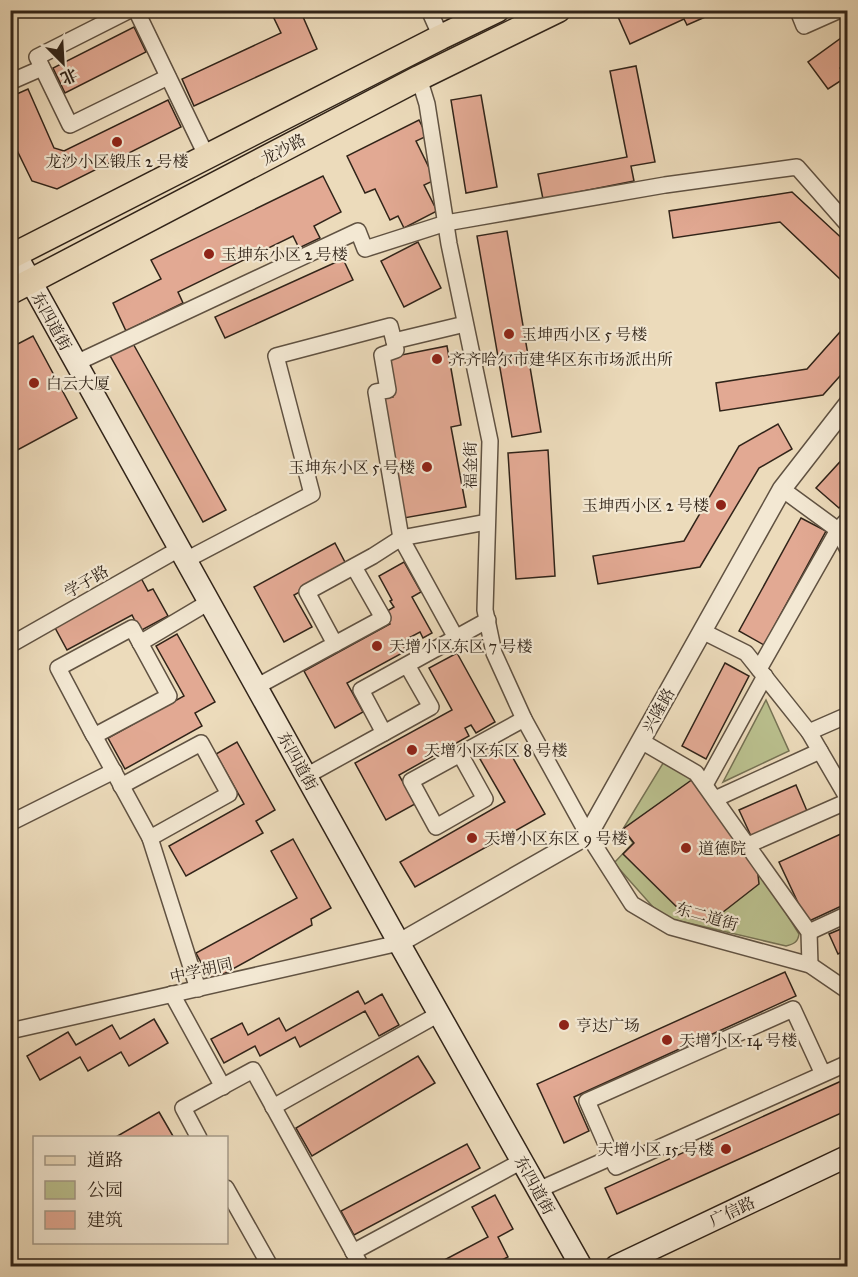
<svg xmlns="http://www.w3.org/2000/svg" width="858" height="1277" font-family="'IM FELL Great Primer','Noto Serif SC',serif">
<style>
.green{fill:#bac08e;stroke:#767254;stroke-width:1.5}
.building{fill:#e2a993;stroke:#312419;stroke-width:1.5}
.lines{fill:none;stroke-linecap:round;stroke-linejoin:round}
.minor-casing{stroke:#605242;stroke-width:18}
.tertiary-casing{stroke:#605242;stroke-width:21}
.secondary-casing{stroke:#312419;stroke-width:24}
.primary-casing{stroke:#312419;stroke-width:27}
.minor{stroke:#f3e8d3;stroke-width:15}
.tertiary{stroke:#f3e8d3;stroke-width:18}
.secondary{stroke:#f3e8d3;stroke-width:21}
.primary{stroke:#ecdbbb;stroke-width:24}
.poi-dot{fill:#8f2418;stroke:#f3e8d3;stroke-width:2}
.labels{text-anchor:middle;stroke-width:4.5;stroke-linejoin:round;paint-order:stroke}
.street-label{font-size:16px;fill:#312419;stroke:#f3e8d3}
.poi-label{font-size:16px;fill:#312419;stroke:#f3e8d3;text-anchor:start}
</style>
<rect width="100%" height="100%" fill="#ecdbbb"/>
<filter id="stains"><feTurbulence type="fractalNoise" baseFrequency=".00333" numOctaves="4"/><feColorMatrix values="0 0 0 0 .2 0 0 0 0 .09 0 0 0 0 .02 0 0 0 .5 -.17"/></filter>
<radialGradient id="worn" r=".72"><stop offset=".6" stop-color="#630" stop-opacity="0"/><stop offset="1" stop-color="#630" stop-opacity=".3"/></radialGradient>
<g class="green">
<path d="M766,700L789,751L723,782Z"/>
<path d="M665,760L693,779L757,866L799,934C798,942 794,944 786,946L671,919L653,907L614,863L633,843L623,829Z"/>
</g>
<g class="building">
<path d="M270,10H300L317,49L194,106L182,79L281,33Z"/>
<path d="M615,10H711L712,14L687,25L684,19L630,44Z"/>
<path d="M134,27L146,52L65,93L53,68Z"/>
<path d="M848,33V63L840,68L845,78L828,89L808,62Z"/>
<path d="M636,66L655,162L631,166L634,181L543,199L538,174L627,157L610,71Z"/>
<path d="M28,89L54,148L64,151L168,100L181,127L57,189L32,181L10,136V97Z"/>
<path d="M481,95L497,187L466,193L451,100Z"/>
<path d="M419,120L427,136L416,141L435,180L424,185L437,211L404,228L398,216L390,220L375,189L365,193L347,156Z"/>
<path d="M323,176L341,212L314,226L320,238L299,248L293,236L178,292L183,303L126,331L113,303L161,279L151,260Z"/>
<path d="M792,192L848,244V273L841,280L780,222L673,238L669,211Z"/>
<path d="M507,231L541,432L512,437L477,236Z"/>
<path d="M418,242L441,288L404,307L381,261Z"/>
<path d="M343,259L353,280L225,338L215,317Z"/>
<path d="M848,323V367L823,395L720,411L716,383L807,369Z"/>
<path d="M33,336L77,418L10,454V348Z"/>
<path d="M131,340L226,510L203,522L108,352Z"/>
<path d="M447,346L461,425L451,427L466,507L404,518L383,399L393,397L386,358Z"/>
<path d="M778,424L792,449L759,468L700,567L598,584L593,556L684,541L739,446Z"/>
<path d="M548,450L555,576L516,579L508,453Z"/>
<path d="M848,453V499L839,508L816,488Z"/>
<path d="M801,518L826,531L764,645L739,631Z"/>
<path d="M335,543L347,566L294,595L312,627L284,642L254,587Z"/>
<path d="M404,562L421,592L412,597L432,633L423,638L420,632L401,642L406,651L347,683L363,712L335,728L304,671L390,624L384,613L394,607L390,601L392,600L379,576Z"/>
<path d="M141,578L148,591L153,589L168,616L140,631L132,615L67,650L53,624Z"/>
<path d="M177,634L215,702L195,713L202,726L125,769L108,738L184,696L156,646Z"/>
<path d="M457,653L495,722L476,733L471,725L465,728L469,736L399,775L415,804L386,820L355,763L452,710L429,668Z"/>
<path d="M725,663L749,676L706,759L682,746Z"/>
<path d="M237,742L275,810L256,821L263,833L186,876L169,846L244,804L216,754Z"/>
<path d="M505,744L545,814L415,887L400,862L505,802L480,759Z"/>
<path d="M693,779L757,866L759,884L709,923L687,917L623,854L634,843L623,829Z"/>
<path d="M796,785L807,811L751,836L739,810Z"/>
<path d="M843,833L848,842V903L807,922L779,862Z"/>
<path d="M293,839L331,908L311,919L312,925L211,981L196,953L297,898L271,851Z"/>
<path d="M848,926V949L838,954L829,934Z"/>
<path d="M785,972L796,996L574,1097L589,1131L564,1143L537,1084Z"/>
<path d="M358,991L365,1004L382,994L399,1025L379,1036L365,1011L300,1047L295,1037L260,1056L255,1046L224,1063L211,1039L242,1023L248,1035L279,1018L286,1031Z"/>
<path d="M154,1019L168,1043L129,1066L121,1052L88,1071L80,1057L40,1080L27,1056L68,1032L76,1045L112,1025L120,1039Z"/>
<path d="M418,1056L435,1083L312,1156L296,1128Z"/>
<path d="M848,1078V1110L617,1214L605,1188Z"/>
<path d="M159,1112L173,1136L170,1138H114Z"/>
<path d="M467,1144L480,1168L354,1235L341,1211Z"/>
<path d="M495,1195L513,1229L498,1237L508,1257L490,1266H433L488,1237L472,1207Z"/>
</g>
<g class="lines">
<defs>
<g id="minor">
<path d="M130,10L37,57L70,125L168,77"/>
<path d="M136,10L207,157"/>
<path d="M429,10L441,37"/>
<path d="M798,11L804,26L840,10"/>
<path d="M419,78L427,104L449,244L490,441L485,610L494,653L524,719L588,835L632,904L671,927L810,965L848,991"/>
<path d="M10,82L42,68"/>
<path d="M465,324L394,341L396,350L382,355L388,390L376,392L401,538L487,522"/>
<path d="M76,363L358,231L365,249L446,223L665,185L797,167L848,225"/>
<path d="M782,489L838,530L848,550"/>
<path d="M186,560L312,494L276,356L390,326L394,341"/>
<path d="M132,628L169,696L94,736L58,668Z"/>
<path d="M702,631L746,653L809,732"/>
<path d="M140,643L209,602"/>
<path d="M335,644L383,618L354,567"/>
<path d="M10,645L179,549"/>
<path d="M407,665L431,707L384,733L361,690L488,620"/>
<path d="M759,669L838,530L848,519"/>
<path d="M256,687L335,644L307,592L373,556L401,538L456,638"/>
<path d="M848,715L809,732L848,799"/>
<path d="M91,730L150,838L198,989"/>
<path d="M641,741L696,773L809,932L810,965"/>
<path d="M460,754L485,799L436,827L411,781L524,719"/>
<path d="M306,776L384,733"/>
<path d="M705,785L765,676"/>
<path d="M121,786L201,743L229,794L150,838"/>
<path d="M715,799L820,751"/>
<path d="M10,823L114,771"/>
<path d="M748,845L848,801"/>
<path d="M809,932L848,914"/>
<path d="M172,994L223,1087"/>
<path d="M10,1031L399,943"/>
<path d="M823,1074L793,1009L587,1101L616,1167L848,1063"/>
<path d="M273,1107L439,1014"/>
<path d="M199,1138L183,1108L253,1070L361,1266"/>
<path d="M226,1188L270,1266"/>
<path d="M538,1190L612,1157"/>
<path d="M353,1252L522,1161"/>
</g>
<path id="tertiary" d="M399,943L588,835L782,489L848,404"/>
<g id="secondary">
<path d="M16,255L399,943L581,1266"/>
<path d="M616,1266L848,1156"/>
</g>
<g id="primary">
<path d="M10,257L441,37L497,10"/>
<path d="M10,292L419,78L558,10"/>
</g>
</defs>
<use href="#minor" class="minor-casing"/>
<use href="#tertiary" class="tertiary-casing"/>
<use href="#secondary" class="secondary-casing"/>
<use href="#primary" class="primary-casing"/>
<use href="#minor" class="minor"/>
<use href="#tertiary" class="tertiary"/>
<use href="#secondary" class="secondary"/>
<use href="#primary" class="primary"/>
</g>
<g class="poi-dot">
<circle cx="117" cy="142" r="6"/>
<circle cx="209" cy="254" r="6"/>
<circle cx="509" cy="334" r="6"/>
<circle cx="437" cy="359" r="6"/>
<circle cx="34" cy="383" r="6"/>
<circle cx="427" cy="467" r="6"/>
<circle cx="721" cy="505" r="6"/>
<circle cx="377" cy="646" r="6"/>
<circle cx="412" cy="750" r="6"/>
<circle cx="472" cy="838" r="6"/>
<circle cx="686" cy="848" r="6"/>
<circle cx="564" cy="1025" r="6"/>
<circle cx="667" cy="1040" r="6"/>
<circle cx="726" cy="1149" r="6"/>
</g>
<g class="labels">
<g class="street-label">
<text transform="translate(283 149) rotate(-28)" y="6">龙沙路</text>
<text transform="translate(52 321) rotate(61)" y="6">东四道街</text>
<text transform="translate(470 465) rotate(-90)" y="6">福金街</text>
<text transform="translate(86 581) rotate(-30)" y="6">学子路</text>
<text transform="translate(658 710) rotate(-61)" y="6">兴隆路</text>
<text transform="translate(298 761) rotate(61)" y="6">东四道街</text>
<text transform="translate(707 916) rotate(16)" y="6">东二道街</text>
<text transform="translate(201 970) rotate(-13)" y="6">中学胡同</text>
<text transform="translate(535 1185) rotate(61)" y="6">东四道街</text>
<text transform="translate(732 1211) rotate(-25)" y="6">广信路</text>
</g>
<g class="poi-label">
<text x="117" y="167" text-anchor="middle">龙沙小区锻压 2 号楼</text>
<text x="221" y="260">玉坤东小区 2 号楼</text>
<text x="521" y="340">玉坤西小区 5 号楼</text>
<text x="449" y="365">齐齐哈尔市建华区东市场派出所</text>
<text x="46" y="389">白云大厦</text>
<text x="415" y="473" text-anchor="end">玉坤东小区 5 号楼</text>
<text x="709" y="511" text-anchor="end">玉坤西小区 2 号楼</text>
<text x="389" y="652">天增小区东区 7 号楼</text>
<text x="424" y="756">天增小区东区 8 号楼</text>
<text x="484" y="844">天增小区东区 9 号楼</text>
<text x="698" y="854">道德院</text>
<text x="576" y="1031">亨达广场</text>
<text x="679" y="1046">天增小区 14 号楼</text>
<text x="714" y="1155" text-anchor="end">天增小区 15 号楼</text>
</g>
</g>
<rect width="858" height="1277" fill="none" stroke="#ecdbbb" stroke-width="36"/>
<rect x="12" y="12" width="834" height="1253" fill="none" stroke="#312419" stroke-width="3"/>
<rect x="18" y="18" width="822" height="1241" fill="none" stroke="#312419" stroke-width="1.5"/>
<rect x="33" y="1136" width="195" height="108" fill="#f3e8d3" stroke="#a59a89" stroke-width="1.5"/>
<rect x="45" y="1156" width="30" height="9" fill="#ecdbbb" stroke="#a59a89" stroke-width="1.5"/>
<text x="87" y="1166" font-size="18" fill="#312419">道路</text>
<rect x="45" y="1181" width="30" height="18" fill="#bac08e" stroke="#a59a89" stroke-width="1.5"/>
<text x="87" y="1196" font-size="18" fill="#312419">公园</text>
<rect x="45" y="1211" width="30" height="18" fill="#e2a993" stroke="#a59a89" stroke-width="1.5"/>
<text x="87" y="1226" font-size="18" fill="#312419">建筑</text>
<g transform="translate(63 63) rotate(156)" stroke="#f3e8d3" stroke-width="4.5" paint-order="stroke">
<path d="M0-4.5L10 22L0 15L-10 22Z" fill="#312419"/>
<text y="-9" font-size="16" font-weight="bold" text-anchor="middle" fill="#312419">北</text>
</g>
<rect width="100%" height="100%" filter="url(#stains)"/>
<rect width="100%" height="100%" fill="url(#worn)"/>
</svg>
